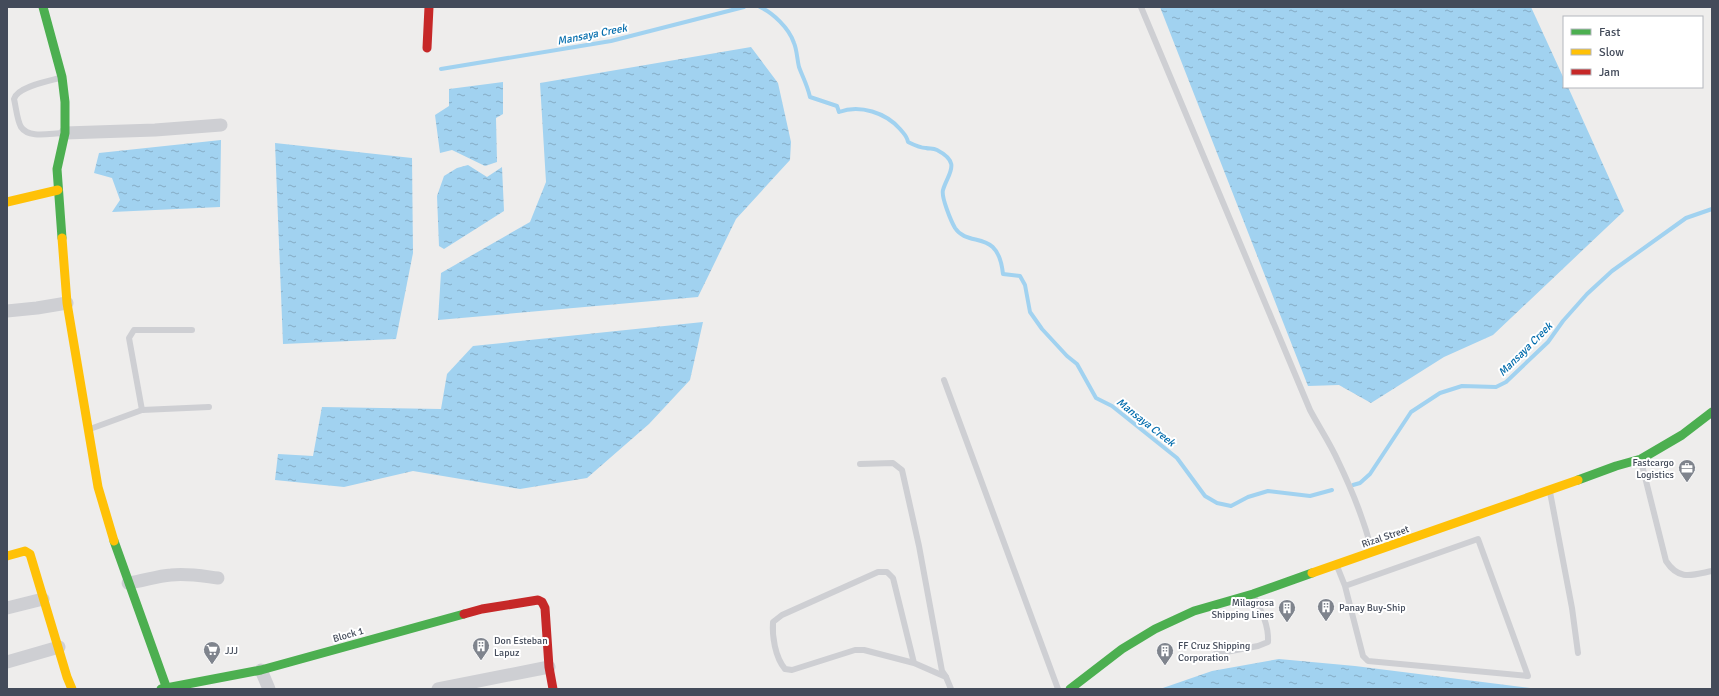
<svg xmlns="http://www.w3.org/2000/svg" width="1719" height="696" font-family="Signika,sans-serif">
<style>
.water{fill:url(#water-ripples)}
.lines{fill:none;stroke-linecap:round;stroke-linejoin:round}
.stream{stroke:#a1d2f0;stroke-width:4}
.lane{stroke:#cecfd3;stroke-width:6}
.street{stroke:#cecfd3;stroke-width:13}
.fast{stroke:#4caf50;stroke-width:9}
.slow{stroke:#ffc107;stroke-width:9}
.jam{stroke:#c62828;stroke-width:9}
.labels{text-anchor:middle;stroke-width:4;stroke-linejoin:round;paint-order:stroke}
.poi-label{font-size:10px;fill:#434b5a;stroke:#fff;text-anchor:start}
.street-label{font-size:10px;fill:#434b5a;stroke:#fff}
.water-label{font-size:11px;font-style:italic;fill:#036dad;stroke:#fff}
</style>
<defs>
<pattern id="water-ripples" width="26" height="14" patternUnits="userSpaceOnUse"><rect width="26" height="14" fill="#a1d2f0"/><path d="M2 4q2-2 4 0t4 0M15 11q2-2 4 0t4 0" fill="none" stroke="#85acc5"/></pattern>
</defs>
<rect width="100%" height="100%" fill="#eeedec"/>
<g class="water">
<path d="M1160,7H1531L1564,79V87H1568L1624,211L1493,335L1444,357L1371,403L1339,385L1308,386Z"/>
<path d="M751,47L778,83L791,142L790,160L736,219L698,297L438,320L441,273L530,222L546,182L540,83Z"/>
<path d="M503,82V114L496,118L497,162L485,166L452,150L440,153L435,115L449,106V89Z"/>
<path d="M221,140L220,207L112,212L120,200L112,178L94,173L99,153Z"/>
<path d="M275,143L412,158L413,253L396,339L283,344Z"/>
<path d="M468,165L487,177L502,167L504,211L444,249L439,246L437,196L444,176L457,168Z"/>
<path d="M703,322L690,380L649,424L587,478L520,489L413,471L344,487L275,480L278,454L313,456L322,407L441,409L447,374L473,346Z"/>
<path d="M1279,659L1355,666L1539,689H1160L1212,671Z"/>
</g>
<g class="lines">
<g class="stream">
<path d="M760,7C773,13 789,28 794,43C797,50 797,59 799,67C803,78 807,84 810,97L837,106L839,112C860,104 886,113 900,129C904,134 907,136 908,142C914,145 920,148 926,148C930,149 933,148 937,150C962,163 948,173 943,190C941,197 951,221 955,228C969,249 998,227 1003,274L1020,276L1025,285L1030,312L1042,329L1067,356L1077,364L1096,398L1112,406L1177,458L1205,496L1217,503L1231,506L1248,497L1268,491L1310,496L1332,490"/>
<path d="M441,69L611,41L744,7"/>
<path d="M1353,485L1360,483L1370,474L1411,412L1440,393L1462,386L1496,387L1506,382L1548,342L1563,321L1587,294L1612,271L1686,218L1712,209"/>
</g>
<g class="lane">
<path d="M1141,7L1310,410C1319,427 1330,443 1338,461C1352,490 1364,520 1372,551"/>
<path d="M60,78C49,81 17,87 14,99C16,107 17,120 21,127C29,139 51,133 63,133"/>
<path d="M944,380L1058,689"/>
<path d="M142,410L129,338L134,330H192"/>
<path d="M90,429L142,410L209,407"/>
<path d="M1641,461L1666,561C1679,581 1692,575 1712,571"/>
<path d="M860,464L893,463L902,470L919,546L942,671L946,677"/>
<path d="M1550,492L1572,608L1578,653"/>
<path d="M1337,566L1345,586L1363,656L1368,661L1528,676L1478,539L1345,586"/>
<path d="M1215,654L1258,646L1268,642C1269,625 1261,610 1253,595"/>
<path d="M914,663L893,578L887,572H878L782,615L773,622C772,636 775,657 785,669L792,670L855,650H864L914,663L946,677L951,689"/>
</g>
<g class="street">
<path d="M65,133L155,130L221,125"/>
<path d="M7,311L37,308L67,303"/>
<path d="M128,583C143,581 157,576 171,575C187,573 202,576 218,578"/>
<path d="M7,608L43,599"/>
<path d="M7,662L59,647"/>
<path d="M261,670L269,689"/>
<path d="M438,689L549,667"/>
</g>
<g class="fast">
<path d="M43,7L62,77L65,102V133L57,169L62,238"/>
<path d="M1578,480L1616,466L1641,459L1682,435L1712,412"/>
<path d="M114,541L167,689"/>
<path d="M161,689L261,670L464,614"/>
<path d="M1070,689L1122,649L1155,629L1194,611L1253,594L1312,573"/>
</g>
<g class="slow">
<path d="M7,202L58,190"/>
<path d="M62,238L67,303L98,487L114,541"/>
<path d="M7,556L25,551L30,554L67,677L72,689"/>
<path d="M1312,573L1578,480"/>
</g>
<g class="jam">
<path d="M427,48L429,7"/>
<path d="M464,614L482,609L538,600L542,602L545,608L549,667L553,689"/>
</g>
</g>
<defs>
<symbol id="office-pin" viewBox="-11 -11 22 30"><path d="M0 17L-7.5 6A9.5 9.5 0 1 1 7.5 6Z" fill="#7f848d" stroke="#fff"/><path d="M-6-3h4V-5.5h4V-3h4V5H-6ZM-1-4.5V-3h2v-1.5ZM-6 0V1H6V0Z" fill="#fff"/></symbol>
<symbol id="building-pin" viewBox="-11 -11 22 30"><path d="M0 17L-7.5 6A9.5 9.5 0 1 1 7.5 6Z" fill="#7f848d" stroke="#fff"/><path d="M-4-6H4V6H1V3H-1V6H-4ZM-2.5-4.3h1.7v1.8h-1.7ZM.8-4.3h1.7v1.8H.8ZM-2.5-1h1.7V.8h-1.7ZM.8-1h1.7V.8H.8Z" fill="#fff"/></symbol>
<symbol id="supermarket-pin" viewBox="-11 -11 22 30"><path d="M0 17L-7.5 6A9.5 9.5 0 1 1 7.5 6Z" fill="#7f848d" stroke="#fff"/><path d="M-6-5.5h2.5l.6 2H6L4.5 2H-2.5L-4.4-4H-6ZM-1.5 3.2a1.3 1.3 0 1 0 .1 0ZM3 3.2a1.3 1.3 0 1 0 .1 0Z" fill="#fff"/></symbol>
</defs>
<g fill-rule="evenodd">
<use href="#office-pin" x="1677" y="458" width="20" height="27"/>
<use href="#building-pin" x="1316" y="597" width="20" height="27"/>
<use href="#building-pin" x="1277" y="598" width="20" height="27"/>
<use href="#building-pin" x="471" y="636" width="20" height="27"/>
<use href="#supermarket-pin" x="202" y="640" width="20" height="27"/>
<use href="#building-pin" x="1155" y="641" width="20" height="27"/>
</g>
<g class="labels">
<g class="poi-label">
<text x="1674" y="466" text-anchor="end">Fastcargo<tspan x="1674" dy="12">Logistics</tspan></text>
<text x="1274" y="606" text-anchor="end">Milagrosa<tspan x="1274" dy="12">Shipping Lines</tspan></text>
<text x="1339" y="611">Panay Buy-Ship</text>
<text x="494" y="644">Don Esteban<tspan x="494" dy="12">Lapuz</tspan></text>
<text x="1178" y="649">FF Cruz Shipping<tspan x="1178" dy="12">Corporation</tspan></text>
<text x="225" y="654">JJJ</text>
</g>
<g class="street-label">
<text transform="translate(1385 536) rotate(-19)" y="4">Rizal Street</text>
<text transform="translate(348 634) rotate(-16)" y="4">Block 1</text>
</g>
<g class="water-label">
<text transform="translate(592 34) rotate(-11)" y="4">Mansaya Creek</text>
<text transform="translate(1525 349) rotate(-45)" y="4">Mansaya Creek</text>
<text transform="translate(1146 422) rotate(38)" y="4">Mansaya Creek</text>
</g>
</g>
<rect width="1719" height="696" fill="none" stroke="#434b5a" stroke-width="16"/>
<rect x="1563" y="16" width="140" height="72" fill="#ffffff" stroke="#b4b7bd"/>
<rect x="1571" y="29" width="20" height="6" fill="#4caf50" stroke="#b4b7bd"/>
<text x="1599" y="36" font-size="12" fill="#434b5a">Fast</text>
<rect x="1571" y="49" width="20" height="6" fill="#ffc107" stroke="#b4b7bd"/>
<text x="1599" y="56" font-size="12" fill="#434b5a">Slow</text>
<rect x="1571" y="69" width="20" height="6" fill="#c62828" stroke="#b4b7bd"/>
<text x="1599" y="76" font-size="12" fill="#434b5a">Jam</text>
</svg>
